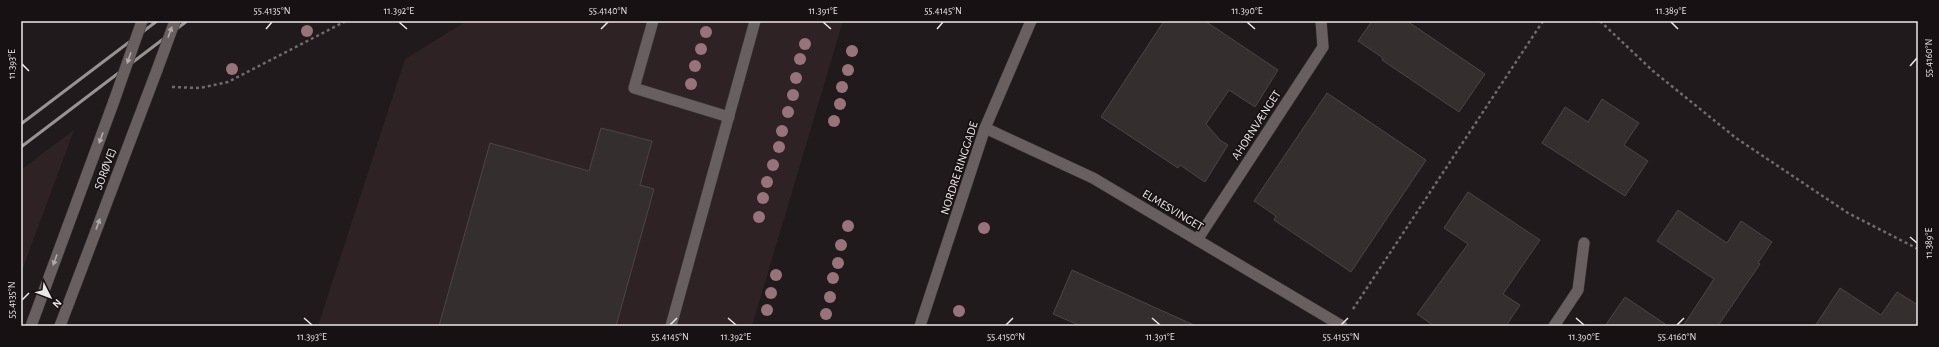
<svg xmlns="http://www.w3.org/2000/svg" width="1939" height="347" font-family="'Alegreya Sans',sans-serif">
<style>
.built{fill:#2f2225}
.building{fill:#352e2f;stroke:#4c4446}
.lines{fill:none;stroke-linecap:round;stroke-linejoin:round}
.service-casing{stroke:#3c3738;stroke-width:12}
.minor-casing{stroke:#3c3738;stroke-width:12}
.tertiary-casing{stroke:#3c3738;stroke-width:12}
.path{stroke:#716b6c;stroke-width:2.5;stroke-dasharray:3 3;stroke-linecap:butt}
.service{stroke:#675f60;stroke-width:11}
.minor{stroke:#675f60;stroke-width:11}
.tertiary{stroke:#675f60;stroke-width:11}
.rail{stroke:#989293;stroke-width:3}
.tertiary-bridge-casing{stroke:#3c3738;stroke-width:12;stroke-linecap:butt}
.tertiary-bridge{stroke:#675f60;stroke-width:11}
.tree{fill:#98737c}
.oneway{fill:#b0aaab}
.ticks{fill:none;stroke:#ece7e8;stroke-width:1.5}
.labels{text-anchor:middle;stroke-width:3.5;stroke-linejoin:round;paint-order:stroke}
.street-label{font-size:12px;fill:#ece7e8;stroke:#181113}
.neatline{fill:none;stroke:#ece7e8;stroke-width:1.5}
.ticks-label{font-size:10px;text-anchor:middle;fill:#ece7e8}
</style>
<rect width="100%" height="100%" fill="#211a1c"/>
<g class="built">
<path d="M467,21H843L752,326H318L405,59Z"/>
<path d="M74,130L21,273V170Z"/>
</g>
<g class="building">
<path d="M1164,21H1205L1278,70L1255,107L1229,90L1206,124L1220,140L1228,145L1205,182L1180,165L1178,168L1101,117Z"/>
<path d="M1372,21H1407L1485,74L1459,112L1382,60L1383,58L1358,41Z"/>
<path d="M1327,93L1426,160L1351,272L1274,220L1276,216L1254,201Z"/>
<path d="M1602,99L1639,123L1624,145L1648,161L1625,196L1542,143L1565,107L1588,122Z"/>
<path d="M601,128L652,141L640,185L654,189L616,326H439L490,143L589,171Z"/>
<path d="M1468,192L1540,240L1503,294L1520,305L1506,326H1434L1417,314L1468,244L1444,228Z"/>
<path d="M1678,210L1727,243L1741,221L1772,242L1758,263L1760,264L1718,326H1683L1714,279L1657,241Z"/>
<path d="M1072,270L1196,326H1081L1053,314Z"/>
<path d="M1840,288L1881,315L1897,292L1918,305V326H1815Z"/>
<path d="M1625,297L1668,326H1605Z"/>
</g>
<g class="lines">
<defs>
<g id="service">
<path d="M653,21L634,88L729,117"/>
<path d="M671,326L755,21"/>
</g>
<g id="minor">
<path d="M985,128L1093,178L1342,326"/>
<path d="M1197,240L1323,47L1321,21"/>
<path d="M1554,326L1578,290L1584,243"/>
</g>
<g id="tertiary">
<path d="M31,326L114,101"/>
<path d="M60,326L157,70"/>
<path d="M920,326L985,128L1031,21"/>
</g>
</defs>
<use href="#service" class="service-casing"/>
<use href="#minor" class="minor-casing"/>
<use href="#tertiary" class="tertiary-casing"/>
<g class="path">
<path d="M1600,21L1653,71L1736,138L1848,213L1918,249"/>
<path d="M172,87L200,88L228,82L346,21"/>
<path d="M1353,309L1543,21"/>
</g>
<use href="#service" class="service"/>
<use href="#minor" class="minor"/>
<use href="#tertiary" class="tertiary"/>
<g class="rail">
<path d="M21,124L157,21"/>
<path d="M21,147L187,21"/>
</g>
<defs>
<g id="tertiary-bridge">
<path d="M157,70L175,21"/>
<path d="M114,101L142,21"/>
</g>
</defs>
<use href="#tertiary-bridge" class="tertiary-bridge-casing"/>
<use href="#tertiary-bridge" class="tertiary-bridge"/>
</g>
<g class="tree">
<circle cx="307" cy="31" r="6"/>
<circle cx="706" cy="32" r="6"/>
<circle cx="805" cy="44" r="6"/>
<circle cx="701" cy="49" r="6"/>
<circle cx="852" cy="51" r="6"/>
<circle cx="800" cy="59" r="6"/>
<circle cx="695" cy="66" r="6"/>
<circle cx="232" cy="69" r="6"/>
<circle cx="848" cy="70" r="6"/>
<circle cx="796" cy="78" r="6"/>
<circle cx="691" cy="84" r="6"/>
<circle cx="842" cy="87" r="6"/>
<circle cx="793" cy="95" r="6"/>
<circle cx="840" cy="104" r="6"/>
<circle cx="788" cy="112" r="6"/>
<circle cx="834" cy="121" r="6"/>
<circle cx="782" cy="131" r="6"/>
<circle cx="779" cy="147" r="6"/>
<circle cx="773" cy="165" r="6"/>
<circle cx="767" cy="182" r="6"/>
<circle cx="763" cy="198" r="6"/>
<circle cx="759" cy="217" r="6"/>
<circle cx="848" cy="226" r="6"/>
<circle cx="984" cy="228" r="6"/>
<circle cx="841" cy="245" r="6"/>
<circle cx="838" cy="263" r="6"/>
<circle cx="776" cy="275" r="6"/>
<circle cx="833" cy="278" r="6"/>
<circle cx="771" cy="293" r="6"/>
<circle cx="830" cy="297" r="6"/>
<circle cx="767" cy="310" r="6"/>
<circle cx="959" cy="311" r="6"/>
<circle cx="826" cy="314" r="6"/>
</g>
<defs><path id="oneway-solid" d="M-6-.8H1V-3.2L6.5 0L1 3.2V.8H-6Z"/></defs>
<g class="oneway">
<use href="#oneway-solid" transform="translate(170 32) rotate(-70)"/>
<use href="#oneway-solid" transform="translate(129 58) rotate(109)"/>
<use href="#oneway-solid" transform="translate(101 138) rotate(110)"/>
<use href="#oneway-solid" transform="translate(98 224) rotate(-70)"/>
<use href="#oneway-solid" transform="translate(55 260) rotate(110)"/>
</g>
<path class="ticks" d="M399,22L407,29M823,22L831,29M1247,22L1255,29M1671,22L1678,29M266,29L272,22M601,29L608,22M937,29L943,22M22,64L29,71M1910,66L1917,58M1910,237L1917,243M22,300L29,293M304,318L312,325M728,318L736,325M1152,318L1160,325M1576,318L1584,325M670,325L677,318M1006,325L1013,318M1341,325L1348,318M1677,325L1684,318"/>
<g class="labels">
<g class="street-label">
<text transform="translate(1256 125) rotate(-57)" y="4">AHORNVÆNGET</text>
<text transform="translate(959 168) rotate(-72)" y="4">NORDRE RINGGADE</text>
<text transform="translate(105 169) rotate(-70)" y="4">SORØVEJ</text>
<text transform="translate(1173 210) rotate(31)" y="4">ELMESVINGET</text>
</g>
</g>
<rect width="1939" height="347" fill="none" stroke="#181113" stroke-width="44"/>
<g transform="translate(50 297) rotate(132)" stroke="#181113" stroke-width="3" paint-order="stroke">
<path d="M0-3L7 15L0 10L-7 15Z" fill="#ece7e8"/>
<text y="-6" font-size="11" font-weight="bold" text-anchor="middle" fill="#ece7e8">N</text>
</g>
<rect x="22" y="22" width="1895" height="303" class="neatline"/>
<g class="ticks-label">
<text x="272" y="14">55.4135°N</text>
<text x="399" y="14">11.392°E</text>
<text x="608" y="14">55.4140°N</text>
<text x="823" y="14">11.391°E</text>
<text x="943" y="14">55.4145°N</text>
<text x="1247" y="14">11.390°E</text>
<text x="1671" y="14">11.389°E</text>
<text transform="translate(1928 58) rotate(-90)" y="4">55.4160°N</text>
<text transform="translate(11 64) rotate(-90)" y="4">11.393°E</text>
<text transform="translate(1928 243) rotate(-90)" y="4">11.389°E</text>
<text transform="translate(11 300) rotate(-90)" y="4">55.4135°N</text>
<text x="312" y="340">11.393°E</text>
<text x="670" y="340">55.4145°N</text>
<text x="736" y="340">11.392°E</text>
<text x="1006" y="340">55.4150°N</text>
<text x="1160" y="340">11.391°E</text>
<text x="1341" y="340">55.4155°N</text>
<text x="1584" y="340">11.390°E</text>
<text x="1677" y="340">55.4160°N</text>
</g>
</svg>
